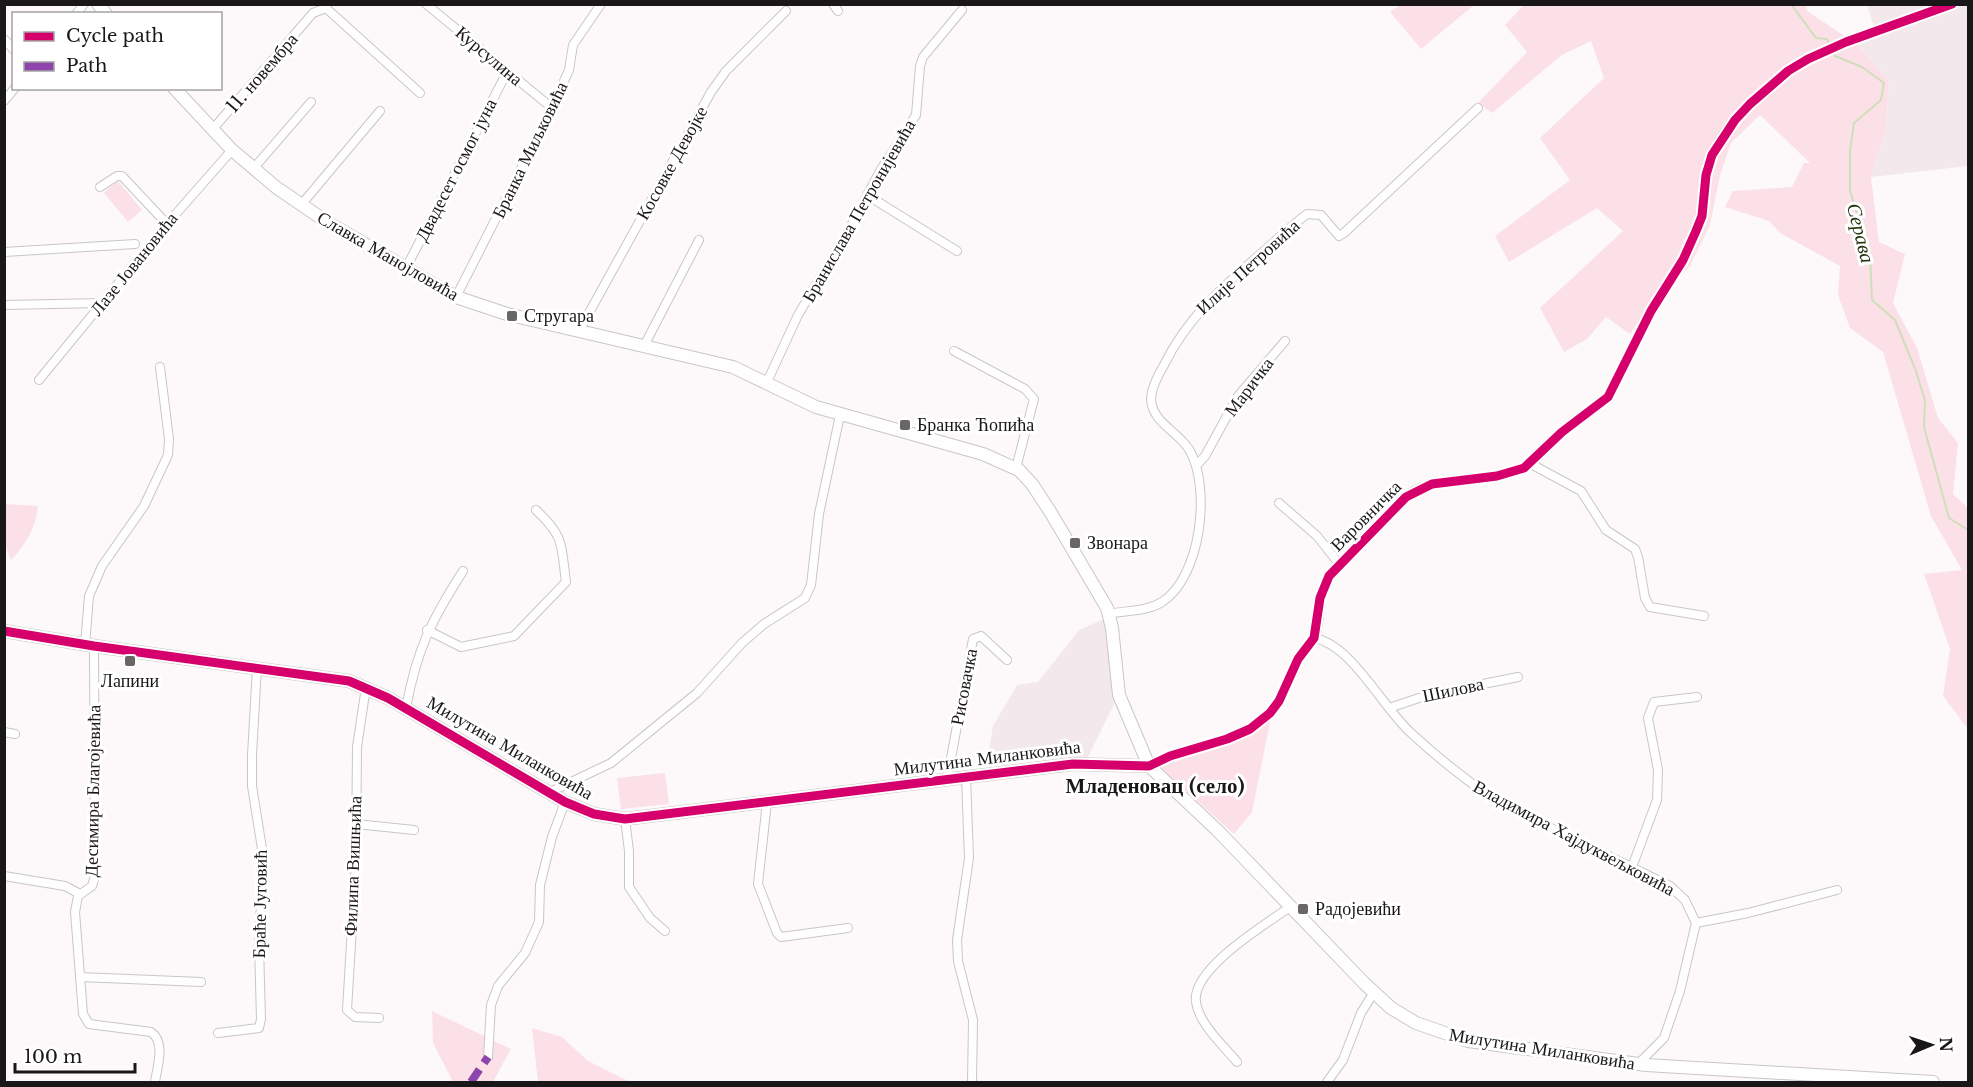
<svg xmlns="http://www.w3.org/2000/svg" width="1973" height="1087" font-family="'Libre Baskerville',serif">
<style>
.built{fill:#f3e8eb}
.green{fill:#fce0e8}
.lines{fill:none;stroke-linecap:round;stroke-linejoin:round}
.stream{stroke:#d0deba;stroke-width:2}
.street-casing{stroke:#c9c6c7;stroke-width:10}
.secondary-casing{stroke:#c9c6c7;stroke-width:14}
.street{stroke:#fffefe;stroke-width:8}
.secondary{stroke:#fffefe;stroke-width:12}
.quiet{stroke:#8e44ad;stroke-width:8;stroke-dasharray:15 8;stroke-linecap:butt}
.cycleway-casing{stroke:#fff;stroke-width:13}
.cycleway{stroke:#d6006c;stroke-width:9}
.poi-dot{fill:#696666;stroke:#fff;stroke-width:2}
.labels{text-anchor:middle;stroke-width:6;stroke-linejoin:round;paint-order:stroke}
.street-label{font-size:18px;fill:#191717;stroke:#fff}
.poi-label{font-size:18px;fill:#191717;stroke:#fff;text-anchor:start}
.water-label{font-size:20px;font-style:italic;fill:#25340d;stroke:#fff}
.quarter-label{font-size:21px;font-weight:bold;fill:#191717;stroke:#fff}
</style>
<rect width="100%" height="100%" fill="#fdf9fa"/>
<g class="built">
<path d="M1867,5H1968V166L1871,177L1886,128L1889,82L1858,45L1877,37Z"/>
<path d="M1104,619L1116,700L1088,757L987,764L993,726L1017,685L1038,682L1079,630Z"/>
</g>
<g class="green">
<path d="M1400,5V4L1474,5L1421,49L1390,12Z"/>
<path d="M1524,5H1806L1807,11L1858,45L1889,82L1886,128L1871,177L1879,242L1905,254L1893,303L1917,348L1938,418L1958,443L1953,494L1968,508V729L1943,696L1950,649L1924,574L1962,570L1931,516L1883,352L1850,328L1838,295L1840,266L1780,233L1769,221L1725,207L1733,191L1792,187L1804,163H1810L1760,115L1731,143L1720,175L1710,225L1690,266L1644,314L1630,334L1606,317L1587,339L1564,352L1540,308L1623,231L1597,208L1509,262L1495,236L1570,180L1540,138L1604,78L1591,41L1562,55L1492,113L1478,103L1527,52L1505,25Z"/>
<path d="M118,181L142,210L128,222L104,193Z"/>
<path d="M5,504L38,506C36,527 26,544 11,560L5,545Z"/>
<path d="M1272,712L1252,812L1234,834L1158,766L1185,754L1217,747Z"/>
<path d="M665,773L669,804L621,809L617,778Z"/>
<path d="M432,1011L511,1049L493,1082H453L433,1043Z"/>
<path d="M532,1028L562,1037L588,1061L630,1082H538Z"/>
</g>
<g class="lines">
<path class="stream" d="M1791,4L1816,38L1827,39L1835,56L1862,67L1884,83L1881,100L1854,123L1850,151V191L1870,254L1872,300L1895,320L1916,371L1925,401L1924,427L1949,518L1968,530"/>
<defs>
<g id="street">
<path d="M426,4L552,108"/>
<path d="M833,4L838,11"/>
<path d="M76,14L84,4"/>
<path d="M4,39L14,50"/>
<path d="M4,101L15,88"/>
<path d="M212,130L313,13L326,8L420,93"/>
<path d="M253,169L311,102"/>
<path d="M100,187L117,176H122L167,224"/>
<path d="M867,195L957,251"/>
<path d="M301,205L380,111"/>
<path d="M4,252L135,244"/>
<path d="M406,268L507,72"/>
<path d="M456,297L552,108L569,70L573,45L601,4"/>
<path d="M4,305L102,303"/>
<path d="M579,331L711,92L726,71L786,11"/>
<path d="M644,346L699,240"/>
<path d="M954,351L1025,389L1034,399L1016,468"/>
<path d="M39,380L167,224L232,150"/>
<path d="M767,382L798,315L852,224L880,171L916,115L920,66L923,57L962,10"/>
<path d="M1531,464L1581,491L1606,530L1635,549L1638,557L1645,598L1650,607L1704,616"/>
<path d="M1197,465L1205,456L1238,396L1285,341"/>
<path d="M1279,503L1317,536L1340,565"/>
<path d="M1109,614C1127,610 1146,612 1162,602C1201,577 1211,489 1190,451C1180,432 1151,423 1151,398C1152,386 1158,375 1164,365C1188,316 1225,285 1265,250C1279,238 1292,225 1307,214L1321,215L1339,236L1344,233L1478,108"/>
<path d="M427,630L461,647L514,636L566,582C561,545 565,537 536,510"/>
<path d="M1314,638C1351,644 1383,708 1411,733C1438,758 1467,781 1498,802L1670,886L1685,900L1696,923"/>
<path d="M85,645L89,596L102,566L144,506L168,455L169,439L160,367"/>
<path d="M94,646L95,876L92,886L78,896L75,912L83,1014L89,1024L151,1032C166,1042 157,1068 155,1082"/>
<path d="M366,687L357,747L356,860L347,1010L355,1017L379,1018"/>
<path d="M406,708C417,649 431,621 463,571"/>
<path d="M1389,708L1428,695L1518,677"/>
<path d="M4,732L15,734"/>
<path d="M1149,766C1186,747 1232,746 1264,719C1283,702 1286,677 1299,657C1305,648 1313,643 1316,633C1321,615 1318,598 1327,581C1335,566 1394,506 1409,494C1437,474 1481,482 1513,473C1535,466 1547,445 1564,431C1577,420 1594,412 1606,399C1618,386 1627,356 1635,340C1655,303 1680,269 1696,231C1705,209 1701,188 1707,167C1719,128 1756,96 1787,72C1835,37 1899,28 1952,4"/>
<path d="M966,777L969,858L957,940L958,961L973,1020L972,1082"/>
<path d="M947,780L973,639L981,636L1007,660"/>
<path d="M548,793L611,763L697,693L742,643L764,624L805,598L811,585L819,514L840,415"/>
<path d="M767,802L758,884L777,933L781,937L848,928"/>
<path d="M625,819L629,851V887L650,918L665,931"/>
<path d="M356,824L414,830"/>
<path d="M1632,867L1657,800L1658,770L1648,718L1654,702L1697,697"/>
<path d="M4,876L65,886L80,894"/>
<path d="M1696,923L1748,913L1837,890"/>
<path d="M80,977L201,982"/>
<path d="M218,1033L259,1028L261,1019L259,945L263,855L252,786V755L257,667"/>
<path d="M488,1057L491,1005L498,986L525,953L539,922L540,885L552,837L565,802"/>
<path d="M1237,1062C1223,1045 1199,1024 1196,1002C1191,969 1266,924 1290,907"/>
<path d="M1638,1064L1664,1038L1680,991L1696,923"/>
<path d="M1327,1082L1343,1060L1361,1013L1374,992"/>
</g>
<g id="secondary">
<path d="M98,4L106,14"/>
<path d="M174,88L232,150L277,188L327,222L456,297L507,314L733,367L816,407L983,454L1019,470L1032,484L1051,513L1107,608L1112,628L1119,695L1149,766L1218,831L1364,983L1391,1008L1416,1023L1468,1041L1646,1065L1933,1082"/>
<path d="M4,631L94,646L349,681L388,698L565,802L594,814L625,819L1073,764L1149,766"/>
</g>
</defs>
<use href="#street" class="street-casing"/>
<use href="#secondary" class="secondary-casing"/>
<use href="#street" class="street"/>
<use href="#secondary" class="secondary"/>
<path class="quiet" d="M471,1082L488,1057"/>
<defs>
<path id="cycleway" d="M4,631L94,646L349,681L388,698L565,802L594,814L625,819L1073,764L1149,766L1170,756L1227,739L1250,729L1270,713L1279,701L1298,659L1314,638L1320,598L1329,576L1406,497L1432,484L1497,476L1524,468L1562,432L1608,397L1651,311L1683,260L1696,231L1702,216L1706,175L1712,155L1735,120L1750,104L1788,71L1808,59L1846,42L1952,4"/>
</defs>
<use href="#cycleway" class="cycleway-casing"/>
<use href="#cycleway" class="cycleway"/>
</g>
<g class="poi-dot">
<rect x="506" y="310" width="12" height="12" rx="3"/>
<rect x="899" y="419" width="12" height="12" rx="3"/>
<rect x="1069" y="537" width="12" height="12" rx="3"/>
<rect x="124" y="655" width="12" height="12" rx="3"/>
<rect x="1297" y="903" width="12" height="12" rx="3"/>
</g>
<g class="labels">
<g class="street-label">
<text transform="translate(489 56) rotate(40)" y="6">Курсулина</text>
<text transform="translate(262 73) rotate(-49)" y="6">11. новембра</text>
<text transform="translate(530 150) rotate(-64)" y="6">Бранка Миљковића</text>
<text transform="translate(672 163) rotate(-61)" y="6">Косовке Девојке</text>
<text transform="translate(456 170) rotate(-63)" y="6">Двадесет осмог јуна</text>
<text transform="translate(859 211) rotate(-60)" y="6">Бранислава Петронијевића</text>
<text transform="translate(388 256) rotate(30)" y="6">Славка Манојловића</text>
<text transform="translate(134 264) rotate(-51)" y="6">Лазе Јовановића</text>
<text transform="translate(1248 267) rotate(-42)" y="6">Илије Петровића</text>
<text transform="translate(1249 387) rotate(-53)" y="6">Маричка</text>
<text transform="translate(1366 516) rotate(-45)" y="6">Варовничка</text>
<text transform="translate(964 687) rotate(-79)" y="6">Рисовачка</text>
<text transform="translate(1453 690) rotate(-12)" y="6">Шилова</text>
<text transform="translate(510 748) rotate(30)" y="6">Милутина Миланковића</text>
<text transform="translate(987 758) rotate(-7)" y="6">Милутина Миланковића</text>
<text transform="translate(93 791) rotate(-89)" y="6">Десимира Благојевића</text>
<text transform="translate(1574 838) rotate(28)" y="6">Владимира Хајдуквељковића</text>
<text transform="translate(353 866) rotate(-88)" y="6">Филипа Вишњића</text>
<text transform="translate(260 904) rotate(-89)" y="6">Браће Југовић</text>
<text transform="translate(1542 1049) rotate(9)" y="6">Милутина Миланковића</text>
</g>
<g class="poi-label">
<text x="524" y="322">Стругара</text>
<text x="917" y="431">Бранка Ћопића</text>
<text x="1087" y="549">Звонара</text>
<text x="130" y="687" text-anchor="middle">Лапини</text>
<text x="1315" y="915">Радојевићи</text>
</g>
<g class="water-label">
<text transform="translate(1861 233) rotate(76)" y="7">Серава</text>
</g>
<g class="quarter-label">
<text x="1155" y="793">Младеновац (село)</text>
</g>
</g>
<rect width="1973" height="1087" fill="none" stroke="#191717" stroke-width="12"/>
<rect x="12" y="12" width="210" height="78" fill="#ffffff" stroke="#a3a2a2" stroke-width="1.5"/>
<rect x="24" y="32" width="30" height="9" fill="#d6006c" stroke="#a3a2a2" stroke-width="1.5"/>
<text x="66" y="42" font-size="18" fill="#191717">Cycle path</text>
<rect x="24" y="62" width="30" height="9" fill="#8e44ad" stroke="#a3a2a2" stroke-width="1.5"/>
<text x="66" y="72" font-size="18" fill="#191717">Path</text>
<g transform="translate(1931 1045) rotate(88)" stroke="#ffffff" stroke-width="4.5" paint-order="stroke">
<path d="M0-4.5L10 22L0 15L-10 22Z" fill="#191717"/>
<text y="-9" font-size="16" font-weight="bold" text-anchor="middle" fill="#191717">N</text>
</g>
<path d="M15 1063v9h120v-9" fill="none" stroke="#191717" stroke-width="3"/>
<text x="24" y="1063" font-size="18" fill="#191717" stroke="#ffffff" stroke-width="4.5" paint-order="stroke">100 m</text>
</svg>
